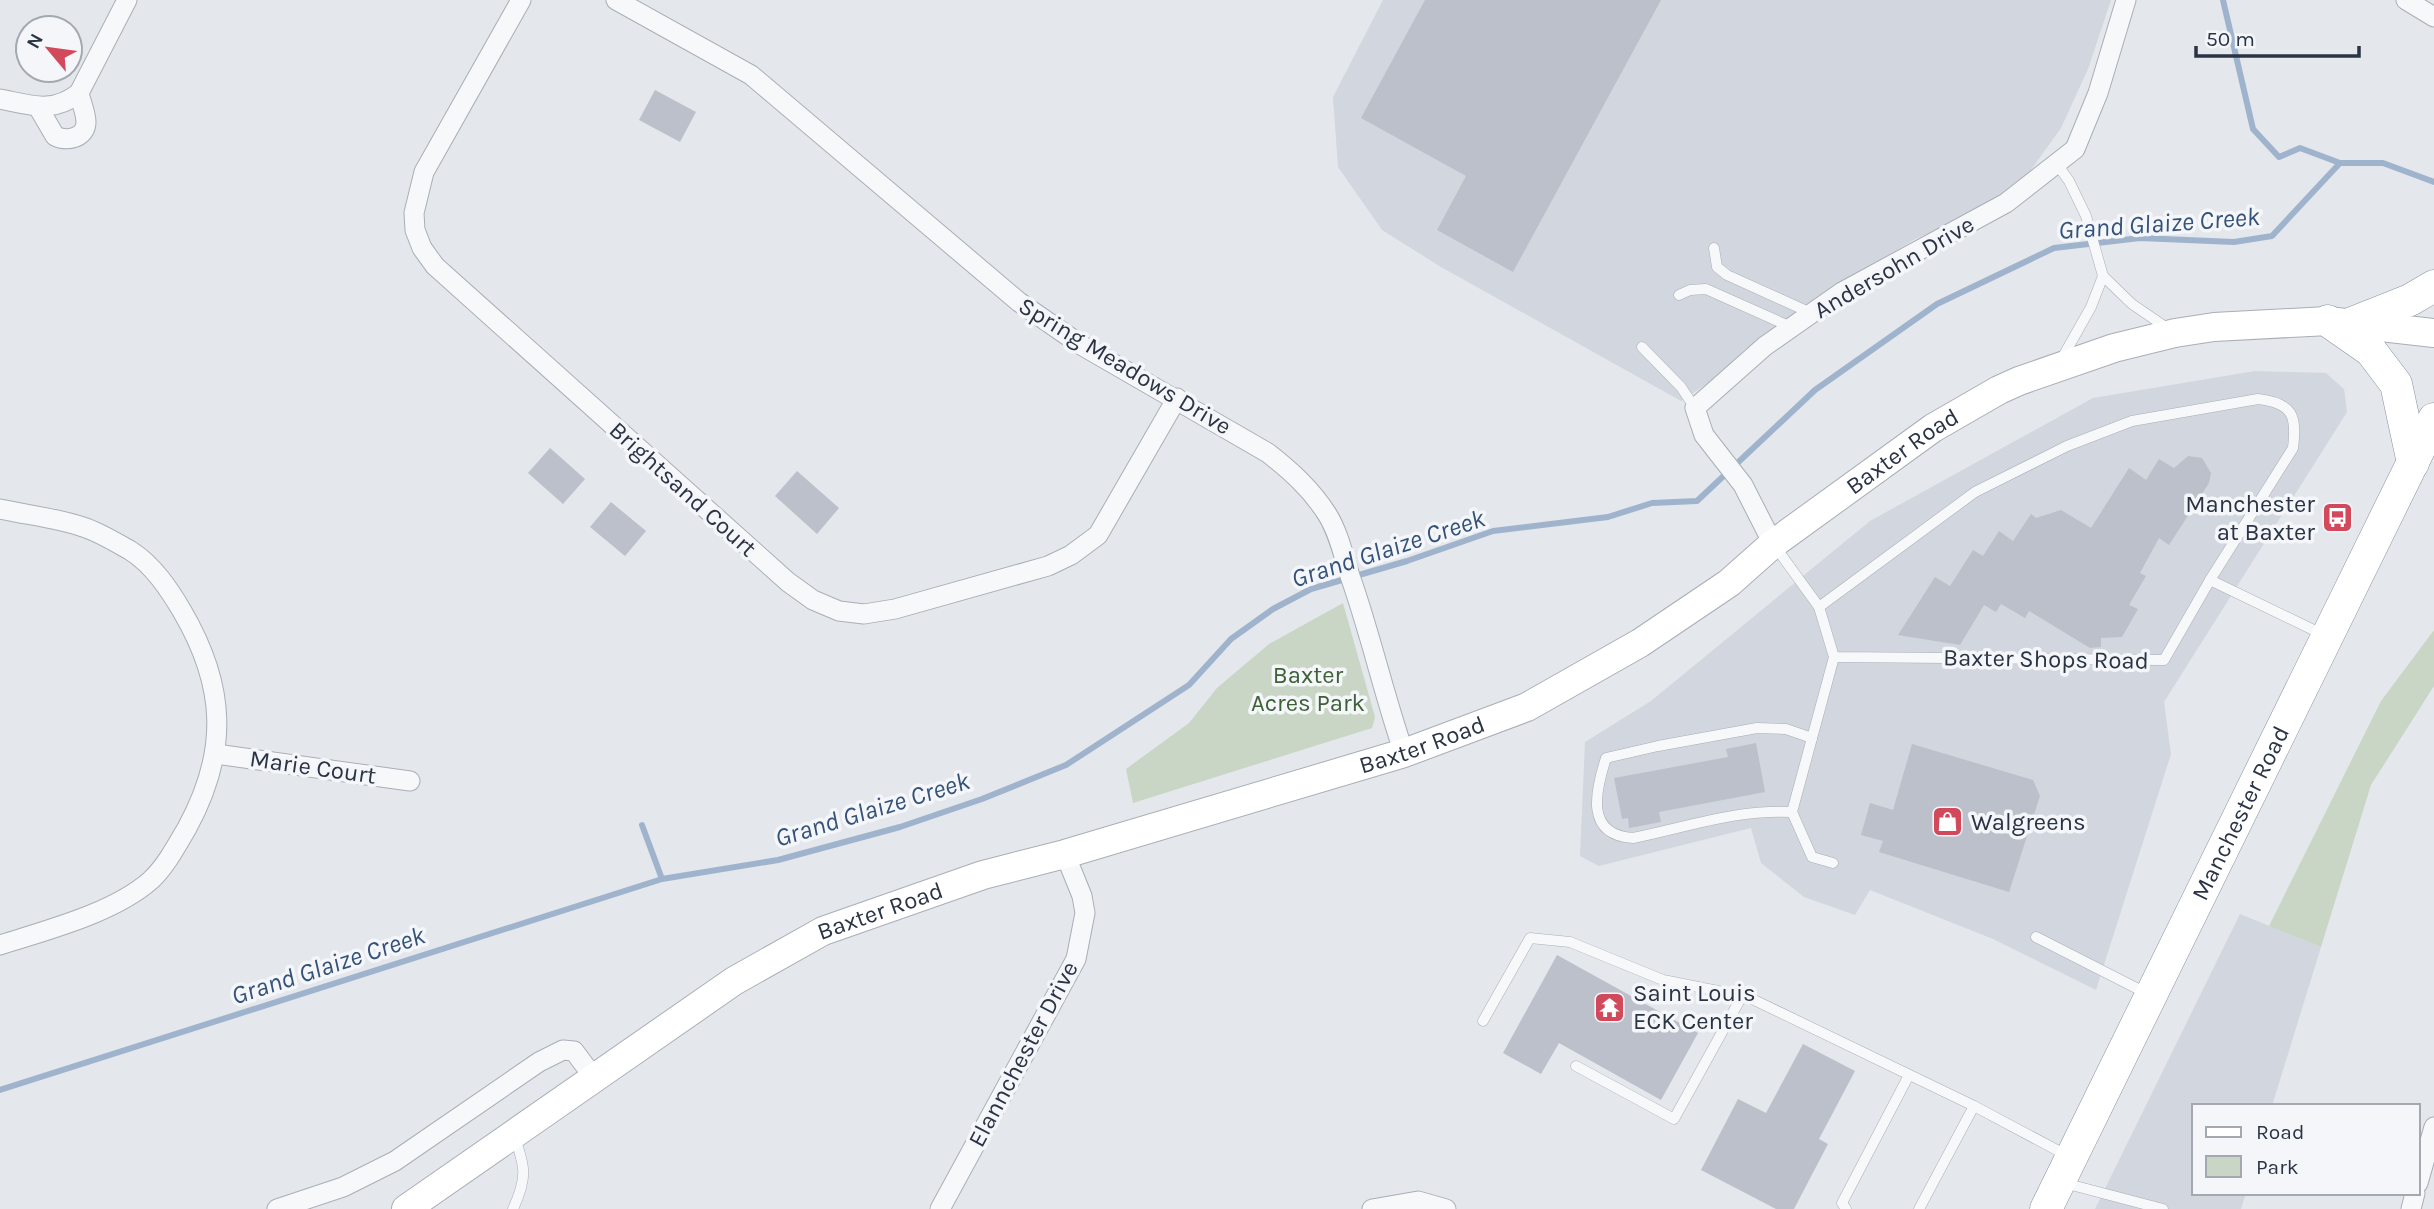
<svg xmlns="http://www.w3.org/2000/svg" width="2434" height="1209" font-family="Karla,sans-serif">
<style>
.built{fill:#d2d6de}
.green{fill:#c9d6c5}
.lines{fill:none;stroke-linecap:round;stroke-linejoin:round}
.stream{stroke:#9fb4cc;stroke-width:6}
.building{fill:#bbc0ca}
.service-casing{stroke:#a9aeb7;stroke-width:11}
.minor-casing{stroke:#a9aeb7;stroke-width:21}
.secondary-casing{stroke:#a9aeb7;stroke-width:30}
.trunk-casing{stroke:#8b94a3;stroke-width:33}
.service{stroke:#f7f8fa;stroke-width:10}
.minor{stroke:#f7f8fa;stroke-width:19}
.secondary{stroke:#fff;stroke-width:28}
.trunk{stroke:#fff;stroke-width:32}
.labels{text-anchor:middle;stroke-width:7;stroke-linejoin:round;paint-order:stroke}
.street-label{font-size:24px;fill:#2b3445;stroke:#f4f6f9}
.poi-label{font-size:24px;fill:#2b3445;stroke:#f4f6f9;text-anchor:start}
.park-label{font-size:24px;fill:#3f6138;stroke:#f4f6f9}
.water-label{font-size:26px;font-style:italic;fill:#34527a;stroke:#f4f6f9}
</style>
<rect width="100%" height="100%" fill="#e4e7ec"/>
<g class="built">
<path d="M1383,0H2111L2088,69L2061,128L2026,177L1965,219L1915,239L1863,271L1744,350L1719,376L1681,401L1441,267L1382,230L1338,167L1333,97Z"/>
<path d="M2255,371L2326,373L2344,389L2347,412L2164,702L2171,754L2096,990L1993,939L1870,890L1855,915L1804,897L1761,863L1751,828L1599,866L1580,856L1585,742L1651,701L1870,521L2093,398Z"/>
<path d="M2240,914L2321,947L2272,1106H2194V1193H2246L2241,1209H2095Z"/>
</g>
<g class="green">
<path d="M1343,603L1375,717L1372,728L1133,803L1126,769L1189,723L1217,688L1269,644Z"/>
<path d="M2434,630V686L2371,785L2321,947L2269,926L2381,701Z"/>
</g>
<g class="lines">
<g class="stream">
<path d="M2223,0L2253,129L2279,157L2300,148L2340,163"/>
<path d="M642,825L662,879"/>
<path d="M0,1090L662,879L778,860L900,827L982,799L1066,765L1189,685L1231,639L1273,609L1311,589L1407,561L1493,531L1608,517L1652,503L1697,501L1815,390L1937,304L2054,248L2140,238L2234,242L2272,236L2340,163H2383L2434,182"/>
</g>
</g>
<g class="building">
<path d="M1425,0H1661L1513,272L1437,230L1466,176L1361,118Z"/>
<path d="M655,90L696,112L680,142L639,120Z"/>
<path d="M550,448L585,479L563,504L528,473Z"/>
<path d="M2188,456L2202,458L2211,473L2209,483L2169,545L2159,538L2140,573L2146,576L2129,605L2138,609L2122,637L2101,638V647L2090,648L2029,611L2025,618L2001,604L1996,612L1984,605L1960,645L1898,635L1935,577L1950,586L1973,550L1983,556L1999,531L2013,541L2031,514L2036,518L2061,510L2091,528L2129,468L2146,480L2159,459L2174,468Z"/>
<path d="M797,471L839,508L817,534L775,496Z"/>
<path d="M611,502L646,531L625,556L590,527Z"/>
<path d="M1756,743L1765,792L1659,812L1661,822L1629,828L1628,818L1622,819L1614,778L1728,757L1726,749Z"/>
<path d="M1912,744L2033,780L2040,796L2009,892L1879,852L1883,841L1861,835L1870,803L1893,810Z"/>
<path d="M1557,955L1698,1033L1661,1100L1559,1043L1541,1074L1503,1053Z"/>
<path d="M1803,1044L1855,1071L1819,1139L1828,1144L1794,1209H1776L1701,1170L1738,1099L1766,1113Z"/>
</g>
<g class="lines">
<defs>
<g id="service">
<path d="M2057,164L2069,181L2086,216L2103,276L2132,304L2167,328"/>
<path d="M1714,248L1717,267L1727,275L1811,313"/>
<path d="M1679,295L1690,290L1706,289L1791,327"/>
<path d="M1642,347L1681,387L1695,408"/>
<path d="M2061,360L2091,307L2103,276"/>
<path d="M1774,545L1819,607L1834,657L2164,660L2210,580L2324,635"/>
<path d="M1819,607L1975,492L2067,446L2132,421L2258,399C2293,403 2297,416 2293,448L2210,580"/>
<path d="M1792,812C1737,809 1687,827 1633,838C1585,835 1595,792 1606,758L1658,746L1757,728L1786,729L1812,738"/>
<path d="M1833,863L1812,857L1792,812L1834,657"/>
<path d="M2036,937L2148,994"/>
<path d="M1483,1021L1530,938L1570,942L1663,980L1748,997L1974,1106L2068,1156"/>
<path d="M1576,1066L1674,1119L1742,996"/>
<path d="M2064,1183L2163,1209"/>
<path d="M513,1209C527,1178 526,1168 514,1136"/>
<path d="M1846,1209L1842,1203L1909,1075"/>
<path d="M1919,1209L1974,1106"/>
</g>
<g id="minor">
<path d="M521,0L424,172L414,213L415,230L422,248L435,266L788,582L813,600L839,611L864,614L895,609L1048,566L1071,555L1098,535L1177,398"/>
<path d="M616,0L751,75L1019,302L1081,345L1268,453C1291,471 1311,489 1327,514C1339,533 1344,558 1351,579C1371,636 1384,695 1404,753"/>
<path d="M2406,0L2434,17"/>
<path d="M0,99C31,105 52,114 79,93L127,0"/>
<path d="M38,107L55,136C67,142 86,138 86,122C86,113 81,102 79,93"/>
<path d="M0,509C27,515 57,518 83,527C99,532 117,543 131,551C153,565 169,589 182,611C226,686 229,751 187,828C177,845 166,866 151,880C114,913 47,930 0,945"/>
<path d="M1773,544L1743,485L1704,435L1695,408L1765,346L1842,292L2006,203L2075,149L2098,93L2126,0"/>
<path d="M216,754L410,781"/>
<path d="M2418,1183L2434,1127"/>
<path d="M277,1209L343,1187L395,1161L539,1062L563,1050L574,1051L595,1079"/>
<path d="M940,1209L1076,959L1085,913L1082,896L1065,854"/>
<path d="M1372,1209L1418,1201L1446,1209"/>
<path d="M2411,1209L2415,1193"/>
</g>
<g id="secondary">
<path id="s1" d="M406,1209L734,981L823,931L983,875L1065,854L1404,753L1527,707L1640,643L1729,583L1773,544L1933,428L1999,390L2019,381L2114,348L2175,333L2214,327L2328,321L2434,333"/>
</g>
<g id="trunk">
<path d="M2328,321L2371,351L2396,384L2413,463"/>
<path d="M2352,323L2410,300L2434,286"/>
<path id="s2" d="M2046,1209L2434,419"/>
</g>
</defs>
<use href="#service" class="service-casing"/>
<use href="#minor" class="minor-casing"/>
<use href="#secondary" class="secondary-casing"/>
<use href="#trunk" class="trunk-casing"/>
<use href="#service" class="service"/>
<use href="#minor" class="minor"/>
<use href="#secondary" class="secondary"/>
<use href="#trunk" class="trunk"/>
</g>
<defs>
<symbol id="bus-square" viewBox="-11 -11 22 22"><rect x="-9" y="-9" width="18" height="18" rx="4" fill="#d1495b" stroke="#f4f6f9"/><path d="M-5-6H5V4H4V6H2V4H-2V6H-4V4H-5ZM-3.5-4V0h7V-4ZM-3.5 1.2v1.5H-2V1.2ZM2 1.2v1.5H3.5V1.2Z" fill="#fff"/></symbol>
<symbol id="shop-square" viewBox="-11 -11 22 22"><rect x="-9" y="-9" width="18" height="18" rx="4" fill="#d1495b" stroke="#f4f6f9"/><path d="M-5-2.5h2.3a2.7 3.5 0 0 1 5.4 0H5L5.5 6h-11ZM-1.5-2.5h3a1.5 2.3 0 0 0-3 0Z" fill="#fff"/></symbol>
<symbol id="temple-square" viewBox="-11 -11 22 22"><rect x="-9" y="-9" width="18" height="18" rx="4" fill="#d1495b" stroke="#f4f6f9"/><path d="M0-6L5-2H3V0L6.5 2.5H4V6H1.5V3h-3V6H-4V2.5H-6.5L-3 0V-2H-5Z" fill="#fff"/></symbol>
</defs>
<g fill-rule="evenodd">
<use href="#bus-square" x="2320" y="500" width="35" height="35"/>
<use href="#shop-square" x="1930" y="804" width="35" height="35"/>
<use href="#temple-square" x="1592" y="990" width="35" height="35"/>
</g>
<g class="labels">
<g class="street-label">
<text transform="translate(1894 267) rotate(-30)" y="8">Andersohn Drive</text>
<text transform="translate(1125 366) rotate(31)" y="8">Spring Meadows Drive</text>
<text dy="8" stroke="none"><textPath href="#s1" startOffset="1696">Baxter Road</textPath></text>
<text transform="translate(683 489) rotate(42)" y="8">Brightsand Court</text>
<text transform="translate(2046 659) rotate(1)" y="8">Baxter Shops Road</text>
<text dy="8" stroke="none"><textPath href="#s1" startOffset="1129">Baxter Road</textPath></text>
<text transform="translate(313 767) rotate(8)" y="8">Marie Court</text>
<text dy="8" stroke="none"><textPath href="#s2" startOffset="441">Manchester Road</textPath></text>
<text dy="8" stroke="none"><textPath href="#s1" startOffset="562">Baxter Road</textPath></text>
<text transform="translate(1023 1054) rotate(-62)" y="8">Elannchester Drive</text>
</g>
<g class="poi-label">
<text x="2315" y="512" text-anchor="end">Manchester<tspan x="2315" dy="28">at Baxter</tspan></text>
<text x="1971" y="830">Walgreens</text>
<text x="1633" y="1001">Saint Louis<tspan x="1633" dy="28">ECK Center</tspan></text>
</g>
<g class="park-label">
<text x="1308" y="683">Baxter<tspan x="1308" dy="28">Acres Park</tspan></text>
</g>
<g class="water-label">
<text transform="translate(2159 223) rotate(-4)" y="9">Grand Glaize Creek</text>
<text transform="translate(1388 548) rotate(-18)" y="9">Grand Glaize Creek</text>
<text transform="translate(872 809) rotate(-17)" y="9">Grand Glaize Creek</text>
<text transform="translate(328 965) rotate(-18)" y="9">Grand Glaize Creek</text>
</g>
</g>
<rect x="2192" y="1104" width="228" height="91" fill="#f4f6f9" stroke="#a4a8b1" stroke-width="2"/>
<rect x="2206" y="1127" width="35" height="10" fill="#ffffff" stroke="#a4a8b1" stroke-width="2"/>
<text x="2256" y="1139" font-size="21" fill="#2b3445">Road</text>
<rect x="2206" y="1156" width="35" height="21" fill="#c9d6c5" stroke="#a4a8b1" stroke-width="2"/>
<text x="2256" y="1174" font-size="21" fill="#2b3445">Park</text>
<g transform="translate(49 49) rotate(299)"><circle r="33" fill="#f4f6f9" stroke="#a4a8b1" stroke-width="2"/>
<path d="M0-5L12 26L0 18L-12 26Z" fill="#d1495b"/>
<text y="-10" font-size="19" font-weight="bold" text-anchor="middle" fill="#2b3445">N</text>
</g>
<path d="M2196 46v10h163v-10" fill="none" stroke="#2b3445" stroke-width="3.5"/>
<text x="2206" y="46" font-size="21" fill="#2b3445" stroke="#f4f6f9" stroke-width="5" paint-order="stroke">50 m</text>
</svg>
